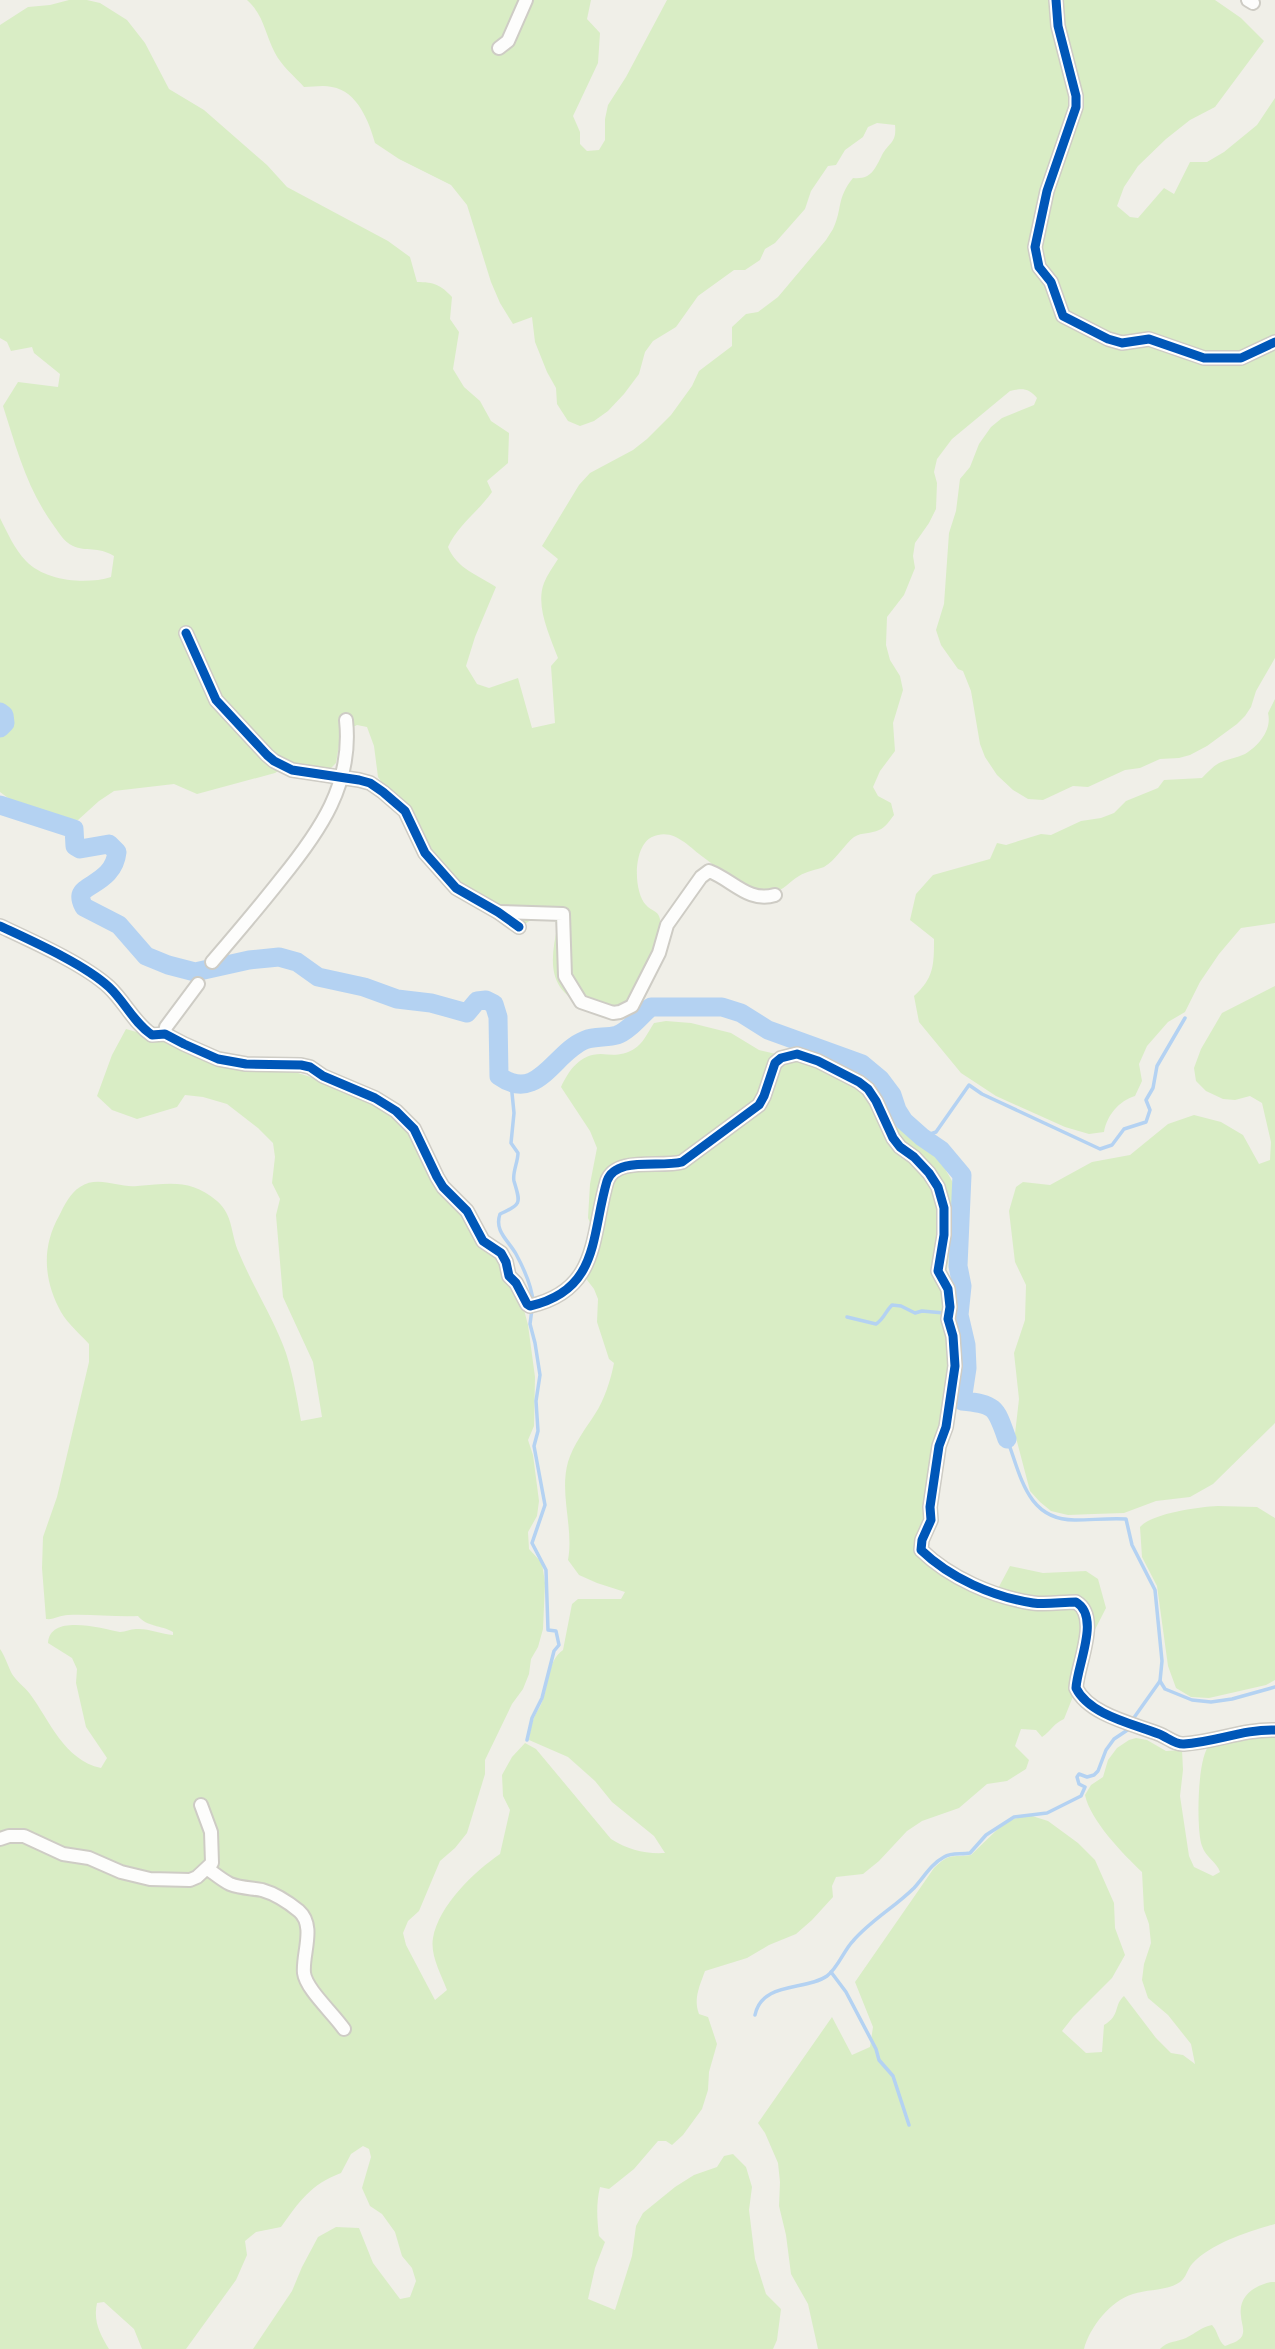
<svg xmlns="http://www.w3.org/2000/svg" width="1275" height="2349" font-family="'DM Sans',sans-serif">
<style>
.green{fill:#d9edc5}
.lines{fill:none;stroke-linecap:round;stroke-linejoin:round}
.stream{stroke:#b4d2f2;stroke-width:3.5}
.river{stroke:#b4d2f2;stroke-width:19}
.street-casing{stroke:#ceccc5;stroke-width:16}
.street{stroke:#fdfdfc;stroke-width:12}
.cycleway-casing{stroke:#fff;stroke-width:13}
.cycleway{stroke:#0057b8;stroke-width:9}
</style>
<rect width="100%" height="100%" fill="#f0efe8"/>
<g class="green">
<path d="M69,0H87L100,3L127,20L145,43L169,89L204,110L267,165L287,187L388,241L410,257L417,282C434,282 441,285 452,297L450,319L459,332L453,369L464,387L480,401L491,421L509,433L508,463L487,481L492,492C478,512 458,525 448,547C457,569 478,575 496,587L475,637L466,666L477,684L489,688L518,678L532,728L555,723L551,666L558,658C550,636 535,606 544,583C547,575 553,567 558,559L542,546L579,485L590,473L633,450L647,439L671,415L692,386L699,371L732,346V327L746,314L758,312L778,297L826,240L833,229C843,208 836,199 853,178C871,180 875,169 882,155C889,142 897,143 895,125L877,123L868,127L863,137L845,150L836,165L828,166L811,191L805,209L775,243L765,249L760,260L745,270H734L698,296L676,327L653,341L645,352L639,374L624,394L608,411L594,421L580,426L568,421L557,404L556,388L547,372L535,342L532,317L513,324L500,303L491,282L467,205L451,185L399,159L375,143C369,121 357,91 332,87C323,85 313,87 304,87C294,76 281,65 275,53C265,34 264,15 247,0H591L587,19L600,33L598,63L573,116L580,132V144L587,151L599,150L605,140V119L608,105L626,77L667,0H1215L1241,18L1264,41L1215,107L1190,120L1166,139L1138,166L1124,187L1117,206L1130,217L1138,218L1164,188L1174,194L1190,162H1207L1224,152L1257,125L1275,98V658L1256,691L1251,707L1245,716L1237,724L1207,746L1190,755L1179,758L1160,759L1140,768L1125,770L1088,787L1073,786L1043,800L1028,799L1013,790L997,775L985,757L980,744L971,691L963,671L958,669L941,645L936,630L944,604L949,533L956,511L960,479L970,467L979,444L991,427L1002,418L1034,405L1037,398C1029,388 1022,388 1010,391L952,439L937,459L934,472L937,483L936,509L929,523L915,543L913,556L915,568L904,595L887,617L886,645L890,660L900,676L903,690L893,723L895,751L880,771L873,787L878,796L891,803L894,815C890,820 885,828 879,830C871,834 862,832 854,837C844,845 835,861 824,867C816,870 807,871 799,876C789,882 784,890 772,893C756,897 716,867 703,857C688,846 673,827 652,837C633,846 633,891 646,905C651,911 658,910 660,919C663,931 638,995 629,1003C620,1011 598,1012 588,1007C546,991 550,961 558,924L553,919L538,915L525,924L465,890L439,862L408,809L387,790L378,777L374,746L367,727L357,725L341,733L336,763L330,769L290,763L275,773L197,794L174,784L114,791L99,801L78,820L57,819L23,809L0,792V733L9,728V718L0,708V518C7,532 15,550 26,561C45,581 86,585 111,577L114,556C98,546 86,552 73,546C64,542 60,534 54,526C27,489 17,450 3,406L18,382L58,387L60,374L34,353L32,347L11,351L7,342L0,338V25L28,7L50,5Z"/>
<path d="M1275,699V923L1241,928L1219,954L1200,982L1185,1012L1168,1022L1147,1046L1139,1064L1142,1081L1135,1096C1119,1101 1107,1115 1104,1132L1089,1134L1065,1127L996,1096L961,1073L919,1022L914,996C934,978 934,965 934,939L910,920L916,894L933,875L990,859L997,843L1006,845L1041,834L1051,835L1081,821L1101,818L1114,813L1126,801L1158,788L1164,780L1202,778C1207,773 1212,767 1219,763C1227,759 1237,758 1245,754C1260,745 1272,729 1268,713Z"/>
<path d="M1275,986V1423L1213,1484L1190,1497L1156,1501L1124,1513L1094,1514L1068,1515L1051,1511L1040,1502L1030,1491L1015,1434L1019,1399L1014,1353L1025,1320L1026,1285L1015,1262L1009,1211L1016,1187L1023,1182L1050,1185L1092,1162L1130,1155L1168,1124L1194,1115L1221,1122L1243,1135L1259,1164L1270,1160L1271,1142L1262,1103L1250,1096L1235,1100L1223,1099L1206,1091L1196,1081L1194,1068L1201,1049L1222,1013Z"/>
<path d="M666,1021L691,1023L731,1033L759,1050L798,1059L868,1084L907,1134L940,1160L952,1181L958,1196L955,1225L942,1295L952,1360L925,1524L918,1546L994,1596L1010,1566L1043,1573L1086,1571L1098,1579L1106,1608L1081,1657L1074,1694L1064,1719C1054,1723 1051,1731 1042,1737L1036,1730L1021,1729L1015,1746L1029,1760L1026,1769L1007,1781L987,1784L959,1808L922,1821L907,1831L879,1861L863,1874L836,1877L832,1886L833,1897L812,1920L796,1934L769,1945L747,1958L705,1971C700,1985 693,1999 699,2014L708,2017L717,2044L709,2072L708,2090L702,2109L683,2135L672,2145L666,2141H658L634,2169L609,2189L600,2187C596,2204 597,2219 599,2236L605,2242L595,2268L588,2299L615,2310L632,2256L636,2226L643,2213L675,2187L694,2175L717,2167L724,2156L733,2154L746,2167L752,2187L749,2210L755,2259L766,2294L781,2309L777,2340L773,2349H253L292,2291L302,2267L318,2237L336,2227L359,2228L373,2263L400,2299L410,2297L416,2281L412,2268L402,2256L395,2232L382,2214L370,2206L362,2188L371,2157L369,2149L363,2146L351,2154L341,2173C311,2184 299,2202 281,2227L256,2232L245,2241L247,2255L236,2280L186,2349H142L134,2329L104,2302L97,2303C93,2321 100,2334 109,2349H0V1649C5,1656 8,1666 12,1674C17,1682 25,1687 30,1694C50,1721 64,1760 101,1768L107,1758L86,1727L76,1683L77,1669L72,1658L48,1643C50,1613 103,1629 120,1632C126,1632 130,1629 136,1629C148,1628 161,1634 173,1635V1632C161,1625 147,1627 138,1616C115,1617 91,1614 68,1615C60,1615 54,1620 46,1619L42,1568L43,1537L57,1497L89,1362V1344C80,1334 68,1324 61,1312C44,1281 41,1248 59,1216C64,1206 70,1193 80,1187C98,1175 118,1188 137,1186C169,1184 190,1178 217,1201C234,1216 230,1233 239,1253C253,1287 274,1319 286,1353C293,1375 297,1398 301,1421L322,1417L313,1362L283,1297L276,1215L280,1199L272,1183L275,1157L273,1143L258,1128L227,1104L203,1097L185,1095L177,1107L137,1119L112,1110L97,1096L112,1055L126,1029L168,1041L230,1066L298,1073L323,1081L373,1101L410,1130L496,1256L523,1306L528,1325L535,1377L534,1426L528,1440L533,1455L539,1501L537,1516L528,1532L529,1549L542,1563L545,1583L543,1629L538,1647L531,1659L529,1674L523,1689L512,1704L485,1760V1774L467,1833L455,1848L440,1861L419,1911L408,1921L403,1933L406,1945L435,2000L447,1990C441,1974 430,1955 433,1938C439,1905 474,1872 500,1854L510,1810L503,1796L502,1775L512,1757L525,1743L536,1749L611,1839C629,1850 644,1854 665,1853L654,1836L612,1802L595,1781L568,1757L529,1740C530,1733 531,1724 534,1718C536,1712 540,1708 542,1702C549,1685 547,1661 563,1650L572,1604L578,1599H621L625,1592L597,1583L579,1575L568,1560C574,1528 559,1494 568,1462C573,1445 586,1428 595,1414C604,1401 611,1379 614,1363L609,1359L597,1322L598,1299L594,1289L584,1276L598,1240L588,1218L590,1184L597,1148L590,1131L561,1087C569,1070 580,1054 601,1054C613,1055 623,1056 634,1049C643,1044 648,1032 654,1023Z"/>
<path d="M1218,1506L1257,1507L1275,1518V1680L1266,1685L1209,1698L1191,1697L1176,1688L1168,1666L1157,1586L1142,1557L1140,1527C1153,1513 1198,1507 1218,1506Z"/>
<path d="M1275,1735V2224C1249,2231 1210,2244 1192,2264C1187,2270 1186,2278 1180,2282C1167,2291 1148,2289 1133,2294C1110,2301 1090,2327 1084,2349H818L808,2304L791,2274L786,2235L779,2206L780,2182L778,2163L765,2133L758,2123L832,2017L852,2055L870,2047L873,2027L855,1982L934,1868C951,1852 950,1858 971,1855L1002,1825L1014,1819L1029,1815L1048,1821L1078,1843L1095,1860L1114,1903L1115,1928L1125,1955L1112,1978L1073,2017L1062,2031L1086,2053L1102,2052L1104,2025C1121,2015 1113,2006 1124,1996L1156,2038L1171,2053L1183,2055L1195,2064L1191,2044L1168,2015L1148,1998L1142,1980L1144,1964L1151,1943L1149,1924L1144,1910L1142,1872C1123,1854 1090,1820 1085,1795L1091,1785L1103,1777L1108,1760L1117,1748L1129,1740L1136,1738L1147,1740L1166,1751L1182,1750L1183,1770L1180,1796L1189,1856L1194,1867L1213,1876L1220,1872C1217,1862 1206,1858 1202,1846C1196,1831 1197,1754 1210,1745C1222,1736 1260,1736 1275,1735Z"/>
<path d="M1271,2282H1275V2349H1160C1167,2341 1177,2342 1186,2338C1196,2333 1201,2327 1212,2325C1218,2331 1218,2341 1225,2346C1232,2343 1242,2341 1243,2333C1244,2328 1241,2321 1241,2316C1238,2297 1253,2286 1271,2282Z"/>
</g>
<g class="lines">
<g class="stream">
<path d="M511,1083L514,1113L511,1143L518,1153C518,1162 512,1173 514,1181C520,1202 523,1204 500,1214C494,1231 508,1240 516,1254C523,1267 532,1286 533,1302"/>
<path d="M922,1137L936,1132L969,1085L982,1094L1100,1149L1112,1145L1124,1129L1146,1122L1150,1110L1146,1100L1153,1088L1157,1066L1185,1018"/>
<path d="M847,1317L876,1324C884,1319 885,1312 892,1305L901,1306L915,1313L922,1311L944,1313"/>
<path d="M1007,1439C1021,1476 1027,1521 1076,1520C1092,1520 1109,1518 1126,1519L1132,1545L1155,1590L1162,1661L1160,1681L1165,1689L1192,1700L1211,1702L1232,1699L1275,1687"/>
<path d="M527,1740L532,1718L542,1698L554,1651L559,1645L556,1631L548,1630L546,1570L532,1543L545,1505L534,1446L538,1431L536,1401L540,1375L535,1343L530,1324L532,1309"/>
<path d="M831,1972L846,1992L876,2049L879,2060L893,2076L909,2125"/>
<path d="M755,2015C762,1981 806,1991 827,1976C838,1968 844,1950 853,1941C871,1920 895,1907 914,1888C924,1877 931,1864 944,1857C952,1852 961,1855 970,1853L986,1835L1014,1817L1047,1813L1081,1796L1085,1787L1079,1784L1077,1777L1079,1774L1087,1777L1094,1775L1098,1771L1106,1750L1114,1739L1129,1729L1133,1719L1160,1681"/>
</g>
<g class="river">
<path d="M0,712L4,715L5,723L0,728"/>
<path d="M0,805L74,829L75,846L80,849L109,844L117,852C114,881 84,884 81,895C80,900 82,903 84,907L119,925L146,956L168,965L195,972L249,960L279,957L297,962L318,977L364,987L397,999L431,1003L467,1013L477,1001L486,1000L494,1004L498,1017L499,1076C538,1104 554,1052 585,1040C595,1036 607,1038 617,1035C629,1031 641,1015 651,1007H722L741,1013L768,1030L862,1064L880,1079L892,1095L897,1110L904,1121L922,1137L941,1150L962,1175L958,1266L962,1286L959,1315L966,1345L967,1368L962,1401C996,1404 996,1408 1007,1439"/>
</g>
<defs>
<g id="street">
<path d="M1056,0L1058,26L1076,96V107L1047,191L1035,247L1039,267L1051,282L1063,316L1108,339L1122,343L1149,339L1204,358H1241L1275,342"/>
<path d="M1248,0L1253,3"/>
<path d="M499,48L508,41L526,0"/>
<path d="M186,633L216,700L267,755L274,761L292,770L359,780L370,783L383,792L405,811L425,853L456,888L498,912L519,927"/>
<path d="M498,912L563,914L565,976L581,1002L613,1013L620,1012L632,1006L659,953L667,925L701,877L709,871C733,880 748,903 775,895"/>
<path d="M0,926C32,941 84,964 109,987C125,1002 134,1023 152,1035L165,1034L184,1044L218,1059L246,1064L301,1065L310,1067L323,1076L375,1098L396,1111L414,1129L437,1177L443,1187L467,1211L483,1241L501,1253L506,1262L509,1276L516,1283L527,1304L530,1306C600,1290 591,1235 607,1181C616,1156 660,1168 682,1162L759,1105L764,1096L775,1063L781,1058L797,1054L818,1061L859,1082L868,1089L876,1101L893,1138L900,1147L914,1157L929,1173L938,1187L944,1208V1235L938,1271L948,1289L950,1307L948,1319L953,1336L955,1366L946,1427L939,1446L930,1507L931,1520L922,1540L921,1550C950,1578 993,1597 1033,1603C1047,1605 1062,1602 1076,1602C1101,1617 1077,1665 1076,1688C1089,1715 1134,1724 1159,1734C1167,1737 1176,1745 1184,1744C1215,1742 1244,1729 1275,1730"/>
<path d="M212,962C236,934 259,907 281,879C320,831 353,784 346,720"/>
<path d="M165,1034L166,1027L198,984"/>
<path d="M0,1839L9,1836H24L63,1854L89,1858L121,1872L150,1879L190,1880L197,1877L212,1863L211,1832L201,1805"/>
<path d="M208,1869C215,1874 222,1880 230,1884C240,1888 251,1888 262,1890C276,1894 288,1902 299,1911C316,1926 302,1954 304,1973C306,1989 333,2013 344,2029"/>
</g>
</defs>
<use href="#street" class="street-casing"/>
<use href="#street" class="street"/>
<defs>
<g id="cycleway">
<path d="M1056,0L1058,26L1076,96V107L1047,191L1035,247L1039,267L1051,282L1063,316L1108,339L1122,343L1149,339L1204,358H1241L1275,342"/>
<path d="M186,633L216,700L267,755L274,761L292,770L359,780L370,783L383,792L405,811L425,853L456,888L498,912L519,927"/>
<path d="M0,926C32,941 84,964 109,987C125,1002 134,1023 152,1035L165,1034L184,1044L218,1059L246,1064L301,1065L310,1067L323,1076L375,1098L396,1111L414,1129L437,1177L443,1187L467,1211L483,1241L501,1253L506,1262L509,1276L516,1283L527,1304L530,1306C600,1290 591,1235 607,1181C616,1156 660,1168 682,1162L759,1105L764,1096L775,1063L781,1058L797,1054L818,1061L859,1082L868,1089L876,1101L893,1138L900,1147L914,1157L929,1173L938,1187L944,1208V1235L938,1271L948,1289L950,1307L948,1319L953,1336L955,1366L946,1427L939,1446L930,1507L931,1520L922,1540L921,1550C950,1578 993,1597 1033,1603C1047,1605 1062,1602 1076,1602C1101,1617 1077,1665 1076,1688C1089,1715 1134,1724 1159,1734C1167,1737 1176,1745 1184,1744C1215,1742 1244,1729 1275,1730"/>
</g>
</defs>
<use href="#cycleway" class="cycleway-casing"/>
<use href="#cycleway" class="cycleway"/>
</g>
</svg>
